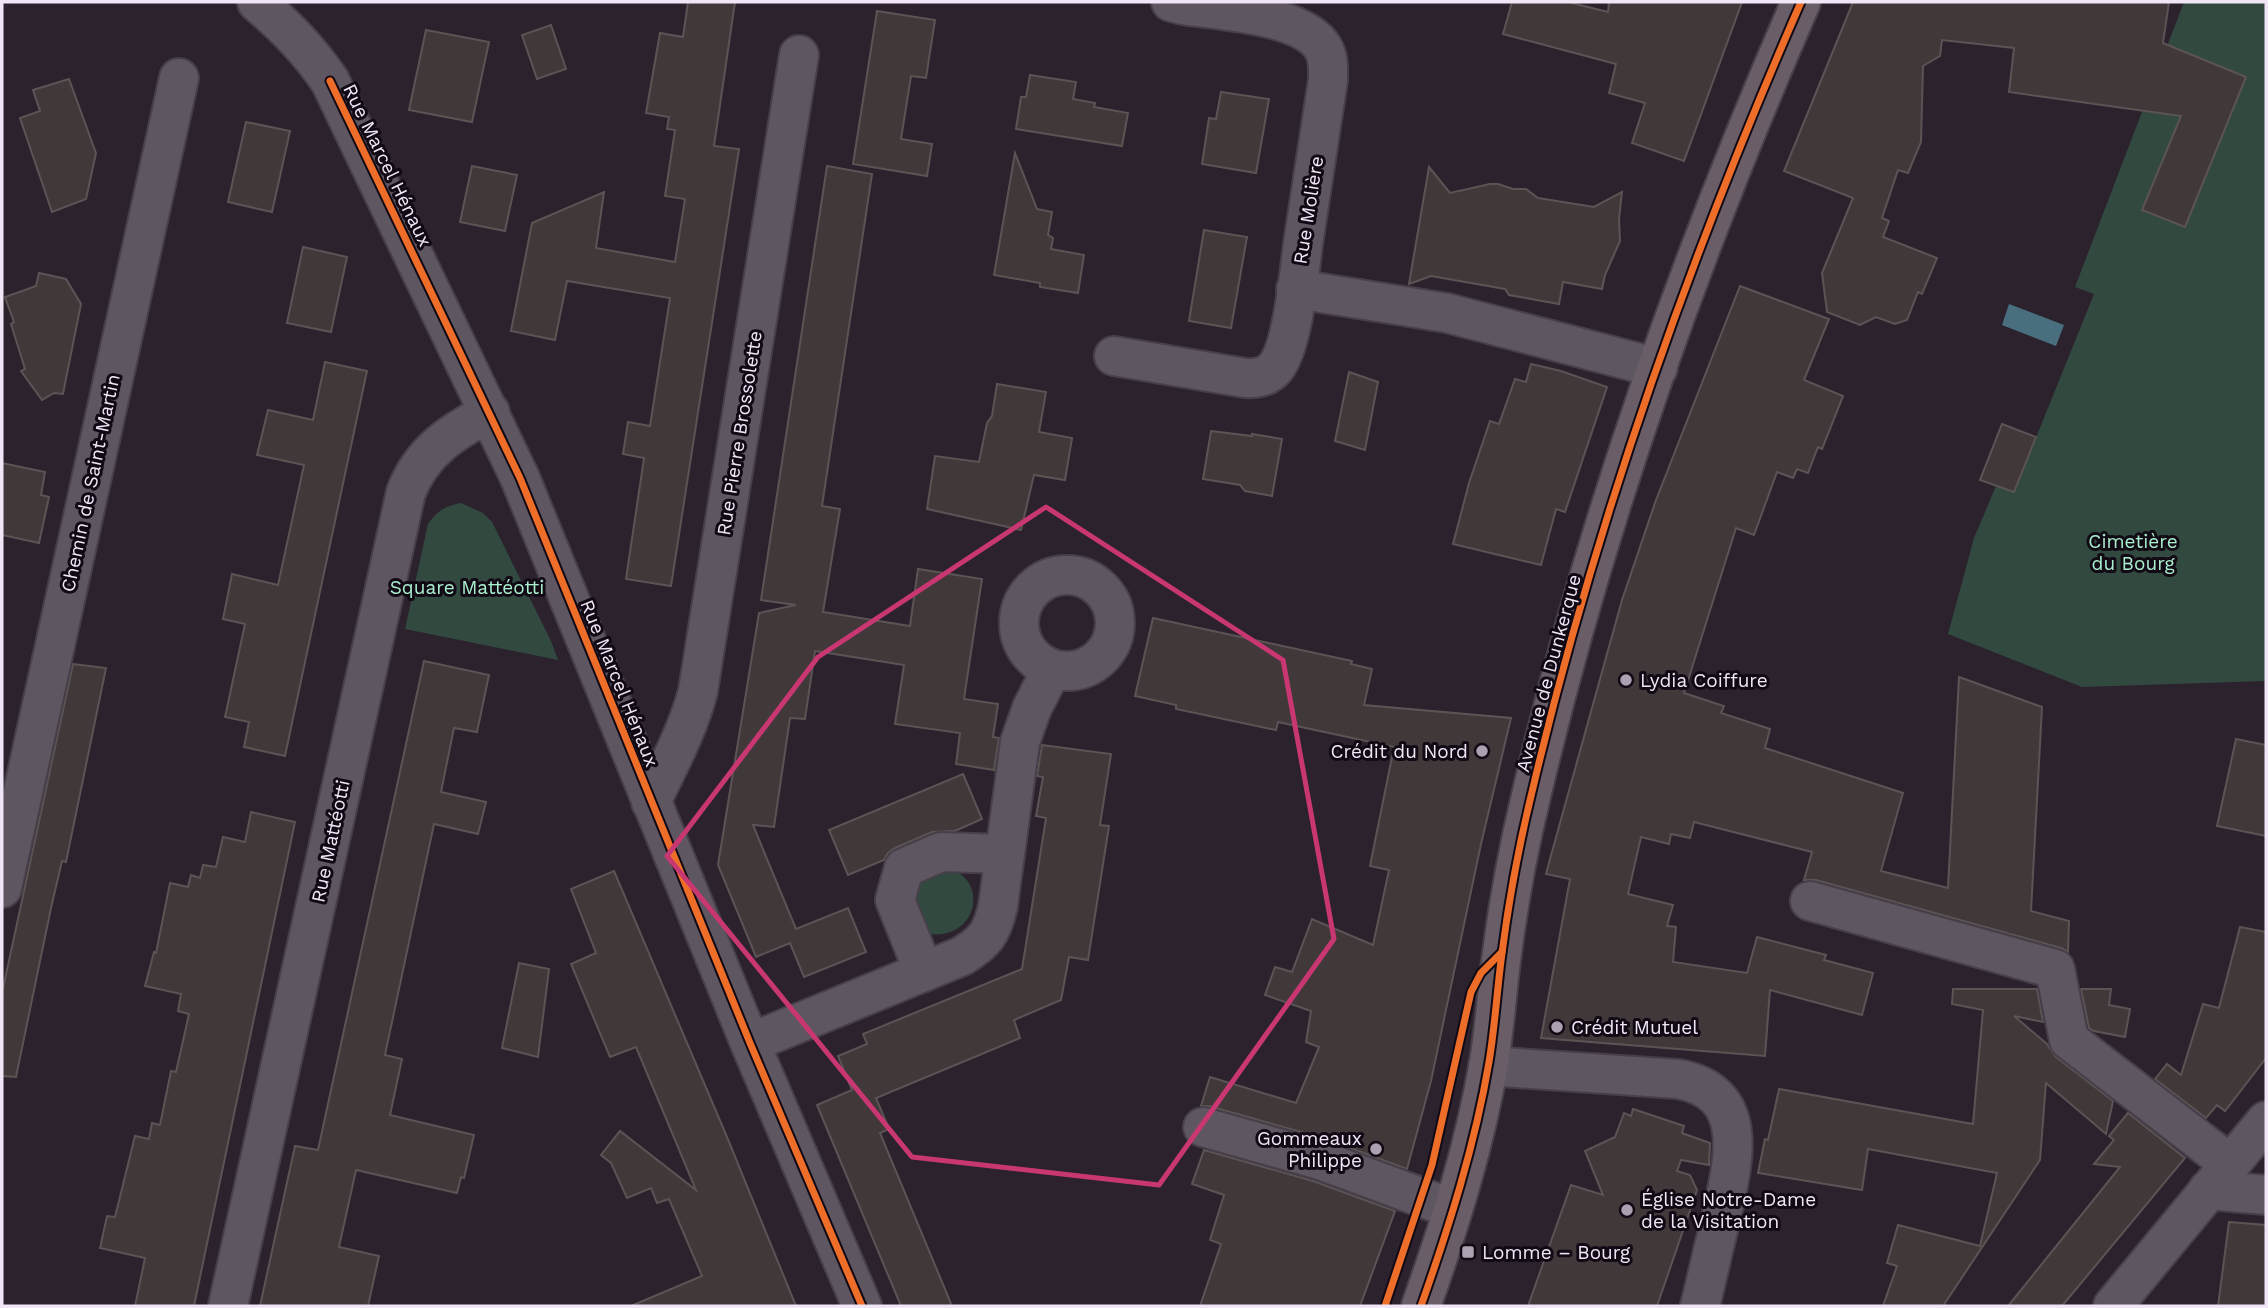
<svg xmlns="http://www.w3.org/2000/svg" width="2268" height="1308" font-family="'Work Sans',sans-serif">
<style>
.green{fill:#32493f}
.water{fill:#496f7e}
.building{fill:#41383a;stroke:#5c5454;stroke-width:2}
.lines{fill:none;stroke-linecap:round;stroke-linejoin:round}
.minor-casing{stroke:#47404b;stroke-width:42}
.major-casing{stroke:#47404b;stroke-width:42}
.minor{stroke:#5e5761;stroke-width:38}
.major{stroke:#695e68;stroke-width:38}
.cycleway-casing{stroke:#110a15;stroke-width:11}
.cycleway{stroke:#ee6e29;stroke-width:7}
.marked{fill:none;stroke:#c93772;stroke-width:5;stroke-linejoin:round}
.poi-dot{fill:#aca1b0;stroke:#110a15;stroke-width:2.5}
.labels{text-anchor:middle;stroke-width:6;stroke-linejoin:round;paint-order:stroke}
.street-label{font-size:19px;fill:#f1e6f6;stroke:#110a15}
.park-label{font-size:19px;fill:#aaefce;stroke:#110a15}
.poi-label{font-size:19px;fill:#f1e6f6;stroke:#110a15;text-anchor:start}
</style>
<rect width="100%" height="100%" fill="#2b222e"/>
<g class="green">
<path d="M2184,2H2266V681L2082,687L1948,634L1974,538L1996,486L2014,492L2094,294L2075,287Z"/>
<path d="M461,503L483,513L492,522L551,641L558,660L405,629L428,524C437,511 445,506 461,503Z"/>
<path d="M933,868C939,869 949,869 955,871C988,886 975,940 929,934L908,889Z"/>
</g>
<path class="water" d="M2009,304L2064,325L2056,346L2002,325Z"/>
<g class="building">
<path d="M688,2H735L714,146L739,149L671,586L626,579L644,458L623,454L628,422L650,426L670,298L567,281L555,340L511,331L532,223L604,192L596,248L675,262L685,199L665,196L675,130L667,129L669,117L646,113L660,33L683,37Z"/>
<path d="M1512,2H1568L1608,12L1609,2H1742L1684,161L1632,143L1645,103L1609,93L1616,64L1503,34Z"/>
<path d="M1853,2H2169L2163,43L2246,77L2185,227L2142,210L2181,116L2009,92L2014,48L1942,40L1940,56L1923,66L1921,142L1908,173L1898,170L1882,218L1889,221L1883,237L1937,258L1922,294L1918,292L1907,320L1895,324L1876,317L1860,325L1827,312L1822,273L1853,198L1784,171Z"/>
<path d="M877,11L935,20L926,78L911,76L901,139L932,144L927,176L853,164Z"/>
<path d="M551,25L566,69L537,79L522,35Z"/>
<path d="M426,30L489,42L472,122L409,110Z"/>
<path d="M1030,75L1076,82L1073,99L1095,103L1094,107L1128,113L1122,146L1016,129L1021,97H1026Z"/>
<path d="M69,79L96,153L86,199L52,212L20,118L40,111L33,90Z"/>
<path d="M1221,92L1269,99L1256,173L1202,164L1209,118L1216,119Z"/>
<path d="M246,122L290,131L272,212L228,202Z"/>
<path d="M1015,153L1037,209L1052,212L1048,235L1053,238L1051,249L1084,255L1078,293L1040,287V283L994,275Z"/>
<path d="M472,166L517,175L505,231L460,222Z"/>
<path d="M827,166L872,174L822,506L840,509L823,612L910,626L918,569L982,579L964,699L998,704L993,737L999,738L994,770L956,764L960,733L895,724L904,665L815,651L805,719L790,718L774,827L753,825L796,929L848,908L866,952L804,977L790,943L756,957L718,865L759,613L796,605L761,600Z"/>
<path d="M1429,167L1450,193L1490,184H1498L1513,189H1526L1538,198L1594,207L1622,192L1619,219L1620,241L1605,275L1602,289L1563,282L1559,304L1509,295L1505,289L1431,276L1409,284Z"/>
<path d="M1204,230L1247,237L1231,328L1189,321Z"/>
<path d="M303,247L347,257L331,332L287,323Z"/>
<path d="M39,273L66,279L81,304L63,394L54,393L42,400L21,371L25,369L11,324L14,322L5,297L36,286Z"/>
<path d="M1740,286L1829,319L1804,380L1843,396L1822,449L1818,447L1808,473L1797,469L1793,478L1777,472L1754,535L1736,528L1684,693L1724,706L1721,713L1770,729L1765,748L1903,793L1881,871L1948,888L1959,677L2042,707L2031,911L2069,921L2068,952L2061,948L1816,880H1804L1812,852L1694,822L1690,838L1671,834L1669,844L1641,837L1628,894L1673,905L1667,926L1676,927L1673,962L1747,973L1757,937L1826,955L1824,960L1873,973L1862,1015L1770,990L1765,1056L1541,1038L1570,879L1546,874L1550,859L1622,600L1656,500Z"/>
<path d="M325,362L367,371L285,756L244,747L249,722L225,717L245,624L223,619L232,574L278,585L304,465L257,455L268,410L313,420Z"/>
<path d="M1531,364L1561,371L1607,387L1565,512L1556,509L1541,565L1453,544L1469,483L1490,421L1499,424L1515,379L1526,382Z"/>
<path d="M1349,372L1378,382L1365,450L1335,441Z"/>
<path d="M997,384L1046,392L1039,432L1072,438L1065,480L1034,475L1021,530L927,509L935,456L979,462L987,423L992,416Z"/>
<path d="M2002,424L2036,437L2014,492L1980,480Z"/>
<path d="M1211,431L1252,436V434L1282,439L1272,496L1245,491L1240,485L1203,479Z"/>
<path d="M2,463L45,472L41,495L49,497L39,543L2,535Z"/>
<path d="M1153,618L1352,661L1351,664L1372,669L1364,705L1511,718L1481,844L1431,1081L1407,1169L1326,1139L1209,1106H1201L1210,1077L1296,1103L1319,1047L1306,1042L1311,1011L1265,995L1275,967L1292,972L1312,919L1373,945L1389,870L1370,866L1394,747L1278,722L1276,730L1176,709V705L1135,696Z"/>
<path d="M424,661L489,675L477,732L454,728L441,792L486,802L478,834L434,824L385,1055L402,1059L390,1115L474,1135L464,1178L461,1177L457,1193L356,1170L339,1247L379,1256L368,1306H260L295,1146L318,1150Z"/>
<path d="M73,664L106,668L66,862L62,861L51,908L16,1077L2,1076V993Z"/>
<path d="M2236,739L2266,745V836L2217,826Z"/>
<path d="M1042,745L1111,754L1100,825L1109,826L1088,960L1069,957L1061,1000L1014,1020L1020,1038L876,1098L889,1129L880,1133L952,1306H901L817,1105L852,1090L838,1056L867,1044L863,1034L1022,969L1046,818L1036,816L1043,777L1037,776Z"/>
<path d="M963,774L982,819L955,831L932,832L895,848L888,853L884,860L848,875L829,830Z"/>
<path d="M251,812L295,822L194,1306H135L145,1258L100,1248L107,1216L115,1217L135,1136L149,1139L152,1123L160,1125L171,1071L176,1072L189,1014L178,1011L181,994L145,986L154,952L156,953L170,883L188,887L191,875L200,878L203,865L216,867L223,837L245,842Z"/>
<path d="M614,871L727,1137L796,1306H631L702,1276L669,1199L657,1203L651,1188L627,1198L611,1163L601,1155L620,1131L696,1190L636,1047L610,1057L571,964L596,953L571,889Z"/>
<path d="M2240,927L2266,932V1058L2225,1111L2217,1105L2206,1118L2155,1079L2167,1064L2181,1075L2203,1004L2219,1008Z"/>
<path d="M519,963L549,969L538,1057L502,1048Z"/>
<path d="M1953,989H2037L2043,1022L2014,1016L2047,1044L2056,1057L2113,1101L2106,1134L2046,1083L2040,1160L1943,1306H1883L1897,1266L1887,1263L1898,1225L1980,1246L1997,1173L1868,1149L1862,1190L1758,1173L1765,1139L1768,1140L1779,1089L1973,1124L1983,1010L1952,1004Z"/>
<path d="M2081,989H2111L2109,1005L2130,1009L2125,1037L2094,1031L2089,1028Z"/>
<path d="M1633,1109L1684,1126L1682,1133L1710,1143L1709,1165L1681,1160L1677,1171L1690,1175L1697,1190L1657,1306H1528L1571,1185L1603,1195L1585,1151L1615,1137L1624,1113L1631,1116Z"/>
<path d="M2128,1113L2185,1158L2062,1306H2008L2120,1167L2094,1164L2114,1140L2109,1136Z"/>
<path d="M1204,1150L1313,1181L1395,1211L1360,1306H1200L1221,1244L1210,1240L1224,1195L1192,1184Z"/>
<path d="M2229,1222L2266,1225V1306H2218Z"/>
</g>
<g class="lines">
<defs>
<g id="minor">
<path d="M257,2C286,27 308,49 330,81L520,478L750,1043L862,1306"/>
<path d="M1296,289L1447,313L1658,368"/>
<path d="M1114,356L1245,378C1256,379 1267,377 1275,368C1293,347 1299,274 1303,244C1311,189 1320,135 1328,80C1328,69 1329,58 1323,48C1303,14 1220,11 1183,5L1171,2"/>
<circle cx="1067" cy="623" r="48"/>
<path d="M651,802C668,766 688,730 698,691L799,55"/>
<path d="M2,888L179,78"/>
<path d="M1810,901L2055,969L2069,1040L2230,1164"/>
<path d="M924,972L895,900L904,868L941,852L1005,854"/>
<path d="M750,1043L962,956C985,942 992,933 998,906L1020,742L1032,708L1052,669"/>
<path d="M1488,1066L1678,1079C1755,1093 1732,1167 1720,1222C1713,1250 1707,1278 1700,1306"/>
<path d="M1203,1127L1320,1160L1453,1209"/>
<path d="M2208,1190L2266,1195"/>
<path d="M228,1306L406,492C422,451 452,432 490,412"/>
<path d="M2113,1306L2266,1121"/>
</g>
<path id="major" d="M1421,1306C1449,1227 1475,1145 1489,1062C1495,1026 1497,990 1502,953C1509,899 1519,845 1532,792C1595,524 1691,254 1801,2"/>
</defs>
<use href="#minor" class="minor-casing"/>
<use href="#major" class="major-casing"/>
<use href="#minor" class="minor"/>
<use href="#major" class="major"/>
<defs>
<g id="cycleway">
<path d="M330,81L520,478L750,1043L862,1306"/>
<path d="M1385,1306L1432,1165L1471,992L1481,973L1502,952"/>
<path d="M1421,1306C1449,1227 1475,1145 1489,1062C1495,1026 1497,990 1502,953C1509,899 1519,845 1532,792C1595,524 1691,254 1801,2"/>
</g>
</defs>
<use href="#cycleway" class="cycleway-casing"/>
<use href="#cycleway" class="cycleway"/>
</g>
<path class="marked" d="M1046,507L1283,660L1334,939L1159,1185L912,1157L667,856L818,657Z"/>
<g class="poi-dot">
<circle cx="1626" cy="680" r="7"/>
<circle cx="1482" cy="751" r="7"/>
<circle cx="1557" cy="1027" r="7"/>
<circle cx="1376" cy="1149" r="7"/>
<circle cx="1627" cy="1210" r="7"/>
<rect x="1461" y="1245" width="14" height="14" rx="3.5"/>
</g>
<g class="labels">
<g class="street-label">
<text transform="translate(388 165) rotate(64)" y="7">Rue Marcel Hénaux</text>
<text transform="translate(1308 210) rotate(-81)" y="7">Rue Molière</text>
<text transform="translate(739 433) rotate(-81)" y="7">Rue Pierre Brossolette</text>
<text transform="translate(90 483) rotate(-78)" y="7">Chemin de Saint-Martin</text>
<text transform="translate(1548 673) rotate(-75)" y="7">Avenue de Dunkerque</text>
<text transform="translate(620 683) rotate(68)" y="7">Rue Marcel Hénaux</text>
<text transform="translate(330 841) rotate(-78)" y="7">Rue Mattéotti</text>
</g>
<g class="park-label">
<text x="2133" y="548">Cimetière<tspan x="2133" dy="22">du Bourg</tspan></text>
<text x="467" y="594">Square Mattéotti</text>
</g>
<g class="poi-label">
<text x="1640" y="687">Lydia Coiffure</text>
<text x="1468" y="758" text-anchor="end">Crédit du Nord</text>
<text x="1571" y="1034">Crédit Mutuel</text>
<text x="1362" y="1145" text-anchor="end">Gommeaux<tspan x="1362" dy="22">Philippe</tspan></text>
<text x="1641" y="1206">Église Notre-Dame<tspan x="1641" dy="22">de la Visitation</tspan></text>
<text x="1482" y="1259">Lomme – Bourg</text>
</g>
</g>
<rect width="2268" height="1308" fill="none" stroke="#f1e6f6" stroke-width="7"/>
</svg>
